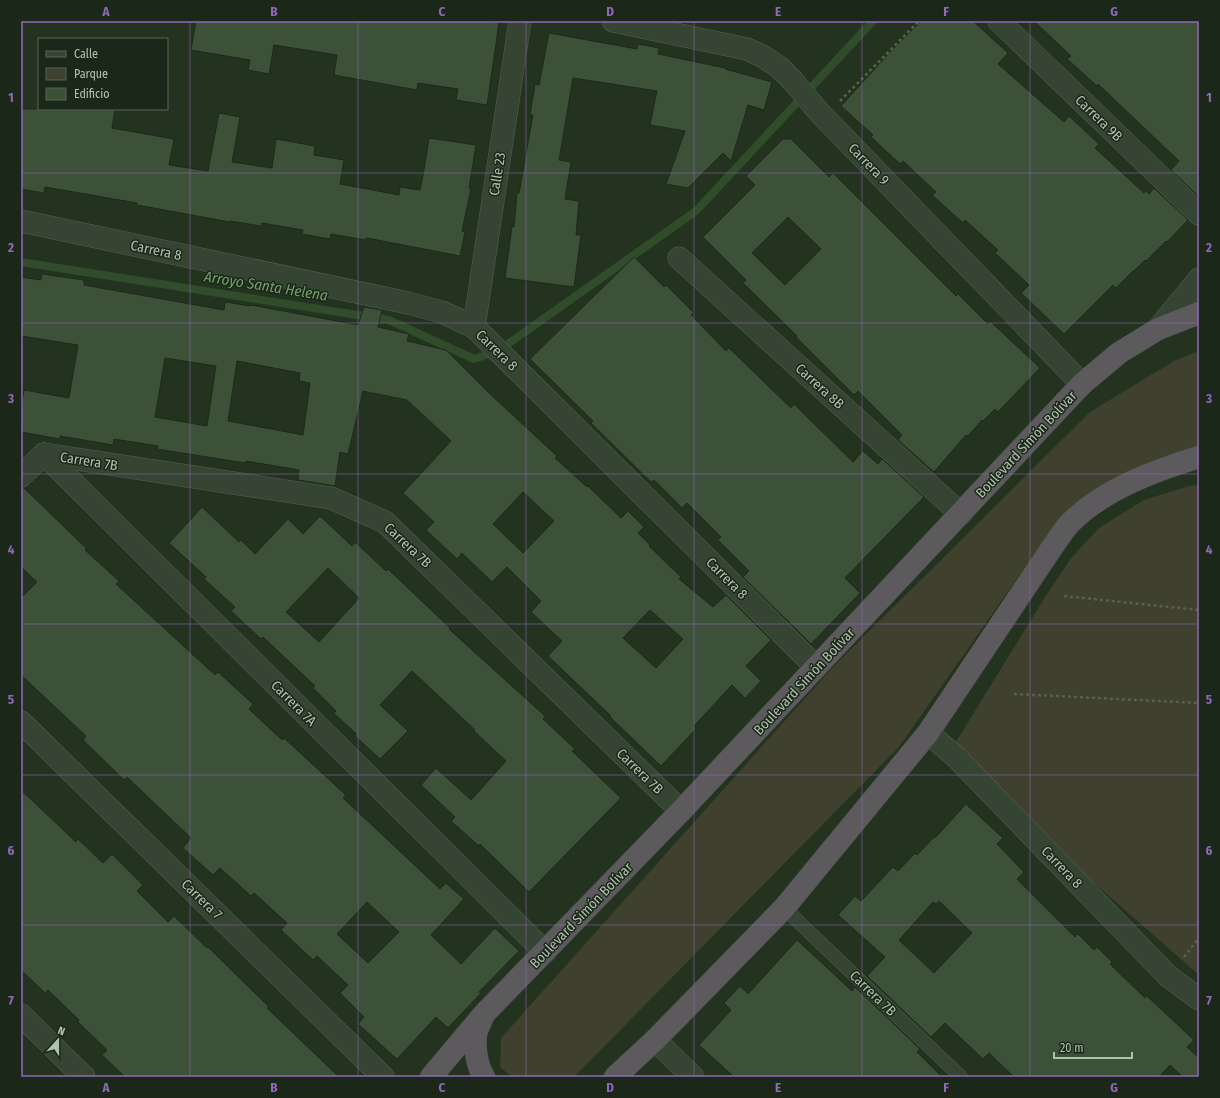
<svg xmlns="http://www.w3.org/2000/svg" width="1220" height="1098" font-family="'Fira Sans Condensed',sans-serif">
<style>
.green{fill:#3f412e}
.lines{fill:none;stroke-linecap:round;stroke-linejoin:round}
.stream{stroke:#304c2a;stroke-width:8}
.building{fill:#3d5139;stroke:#1d2a1b;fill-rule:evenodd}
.service-casing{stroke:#536250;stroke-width:14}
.minor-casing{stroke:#536250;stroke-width:23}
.tertiary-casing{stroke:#536250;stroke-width:23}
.trunk-casing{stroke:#404e3e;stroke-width:23}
.path{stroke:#58604c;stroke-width:2.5;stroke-dasharray:3 3;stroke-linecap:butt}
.service{stroke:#364433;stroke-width:13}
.minor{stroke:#364433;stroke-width:22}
.tertiary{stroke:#364433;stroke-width:22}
.trunk{stroke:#5d5a5e;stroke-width:22}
.grid{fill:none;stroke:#9068b8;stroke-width:1;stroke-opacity:0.55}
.labels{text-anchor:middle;stroke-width:3;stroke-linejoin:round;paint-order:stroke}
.street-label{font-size:14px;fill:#b0c1ad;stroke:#1b2819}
.water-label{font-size:15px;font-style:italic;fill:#729f67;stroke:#1b2819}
.neatline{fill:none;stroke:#9068b8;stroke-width:1.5}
.grid-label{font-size:13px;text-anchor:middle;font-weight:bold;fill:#9068b8}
</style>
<rect width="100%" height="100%" fill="#233320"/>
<g class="green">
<path d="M1199,351V451L1088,497L1030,560L899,747L574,1077H512L500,1067L501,1038L833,667L1090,412L1174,361Z"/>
<path d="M1199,485V975L948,755L1045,597L1072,557L1099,528L1144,500L1189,486Z"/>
</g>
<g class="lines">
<path class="stream" d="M21,262L389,320L474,359L498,351L696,211L873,21"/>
</g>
<g class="building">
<path d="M196,21H488L499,23L487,105L456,100L458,89L418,83L417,90L334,75L337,55L274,45L269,74L248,70L250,60L191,50Z"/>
<path d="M921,21H973L1008,53L998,64L1064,122L1069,116L1099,144L1095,148L1144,193L1146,191L1149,194L1154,188L1188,220L1167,242L1166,241L1146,261L1145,260L1134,271V270L1116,288L1113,285L1064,334L1021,293L1029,285L995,253L998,250L965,220L963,223L932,195L936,192L903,161L900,164L871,137L873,135L841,106L888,54Z"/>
<path d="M1034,21H1199V197L1171,170L1179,161L1098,84L1097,86L1067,59L1071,56Z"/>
<path d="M549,33L637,49L638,44L659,48L658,54L725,68V69L772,82L764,110L748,105L731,161L723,153L688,188L666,184L685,131L650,125L657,91L573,78L559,160L571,162L565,199L579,201L576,235H581L574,287L505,278L512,226L514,227L517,193H519L533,115H530L535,84L539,85Z"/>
<path d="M21,109H115L112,128L174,139L169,165L208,171L219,113L240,117L232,162L272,168L276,139L315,146L314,155L344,160L340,184L399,195L400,187L420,190L424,170L429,138L476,145L469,188L471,189L462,231L465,232L460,256L367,238L366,240L331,234L330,239L302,234L303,230L262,223L261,226L230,221V222L137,205V203L45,187L44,193L21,189Z"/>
<path d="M783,139H791L829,177L833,173L956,296L958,294L988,324L990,321L1040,368L998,412L995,409L983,421L982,420L968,436L966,435L934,472L898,440L902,435L858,391L854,395L796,337L797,336L743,283L746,280L703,237L755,185L746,176ZM788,217L821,249L785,285L752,253Z"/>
<path d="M634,257L664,287L666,285L694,313L691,315L726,351L729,348L791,408L794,404L853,462L863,451L878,464L882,459L924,497L845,578L860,593L811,644L743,577L749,571L718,540L721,537L687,503L682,508L654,480L651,482L591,423L593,421L530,359Z"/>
<path d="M42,274L84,280V285L224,310L225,302L250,306L251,305L358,325L364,307L382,310L378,327L409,334L407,341L446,350L489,393L557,456L555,458L587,487L588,486L621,518L628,511L644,527L638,533L650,545L649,546L681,577L679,579L713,607L726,595L771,640L746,666L761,681L745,698L732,685L694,726L696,729L661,766L610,717L611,716L548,656L562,641L531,612L541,601L507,567L492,582L462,553L457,559L426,530L434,522L403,493L451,441L407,400L363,391L348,454L340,452L335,486L298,480L299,470L246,461L245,463L157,449L158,446L114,439L113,445L60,436V439L21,432V410L24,390L69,398L78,345L21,336V277L41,280ZM165,358L216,366L207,426L155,417ZM237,361L300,373L299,381L310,383L303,435L228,421ZM523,492L554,521L523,553L493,524ZM650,610L683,639L656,668L623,638Z"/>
<path d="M21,488H24L87,549L85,550L119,581L116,584L215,675L218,672L253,704L249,709L282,740L284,738L346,795L343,798L407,858L440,889L446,883L464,899L431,935L461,964L495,928L519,951L479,992L481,993L448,1028L436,1017L397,1059L358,1024L364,1017L340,993L348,985L317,956L313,960L281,930L287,923L254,893L251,896L220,868L213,875L183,848L191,838L127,777L124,780L83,740L86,736L21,675V598L37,582L21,567ZM367,902L399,932L368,963L337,934Z"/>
<path d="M202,507L239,542L241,540L255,554L288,519L303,534L320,516L352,546L355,542L386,571L388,569L450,628L449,629L545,716L543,719L575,749L572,751L621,798L529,892L480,844L479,846L451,821L455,817L421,785L436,768L471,800L506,761L474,731L475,730L444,701L412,671L380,705L408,731L380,759L355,736L356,734L334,713L336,711L313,688L315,686L263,637L261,639L231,611L235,607L204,579L206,577L169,543ZM328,568L359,598L319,642L286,612Z"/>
<path d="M21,790L76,842L78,839L103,863L112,854L143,885L137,891L168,922L174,916L207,948L208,947L269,1007L267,1008L339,1077H125L102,1055L107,1050L78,1022L79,1020L48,990L45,993L21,970Z"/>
<path d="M966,804L1003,838L997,844L1024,872L1017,879L1075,937L1078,934L1094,950L1097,947L1112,962L1110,964L1145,998L1147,996L1194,1040L1187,1047L1199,1058V1077H1183L1170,1065L1159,1077H1014L989,1053L983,1059L945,1023L931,1037L867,976L885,957L838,915L855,896L861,901L893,867L898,871L915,853L917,855L934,837L935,838ZM939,901L972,933L934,973L899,940L933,902L936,904Z"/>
<path d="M797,940L852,991L855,987L920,1049L917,1052L942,1077H734L699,1045L731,1010L724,1003L740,986L748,994Z"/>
</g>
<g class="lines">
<defs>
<path id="service" d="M784,908L961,1077"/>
<g id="minor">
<path d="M613,21L747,49L762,56L779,67L793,81L818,111L1082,384"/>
<path d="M999,21L1199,214"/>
<path d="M21,221L408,303L442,312L474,327L816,667"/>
<path d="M679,258L961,514"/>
<path d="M474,327L520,21"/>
<path d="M1158,329L1199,279"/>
<path d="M44,454L331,498L385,522L681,811"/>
<path d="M44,454L545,952"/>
<path d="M21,476L44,454"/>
<path d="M928,733L956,757L1168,976L1199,999"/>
<path d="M21,1015L84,1077"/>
<path d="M655,1040L693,1077"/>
</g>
<path id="tertiary" d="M21,722L383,1077"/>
<g id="trunk">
<path d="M482,1019C480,1024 477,1029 476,1034C474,1047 477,1066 484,1077"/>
<path d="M431,1077L484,1014L681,811L1082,384L1119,353L1158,329L1199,313"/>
<path d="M615,1077L655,1040L784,908L928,733L1053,546C1059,538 1064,529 1071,522C1106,488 1154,471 1199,457"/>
</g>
</defs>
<use href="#service" class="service-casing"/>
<use href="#minor" class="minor-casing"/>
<use href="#tertiary" class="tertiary-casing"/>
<use href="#trunk" class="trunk-casing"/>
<g class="path">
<path d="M840,101L919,21"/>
<path d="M1064,596L1199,610"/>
<path d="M1014,694L1199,703"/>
<path d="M1184,957L1199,938"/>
</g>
<use href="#service" class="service"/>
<use href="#minor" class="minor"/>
<use href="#tertiary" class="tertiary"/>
<use href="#trunk" class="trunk"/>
</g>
<path class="grid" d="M190,21V1077M358,21V1077M526,21V1077M694,21V1077M862,21V1077M1030,21V1077M21,173H1199M21,323H1199M21,474H1199M21,624H1199M21,775H1199M21,925H1199"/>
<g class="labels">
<g class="street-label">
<text transform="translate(1099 118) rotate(44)" y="5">Carrera 9B</text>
<text transform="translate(869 164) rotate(46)" y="5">Carrera 9</text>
<text transform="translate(497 174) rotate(-81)" y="5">Calle 23</text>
<text transform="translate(156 250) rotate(12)" y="5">Carrera 8</text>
<text transform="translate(497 350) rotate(44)" y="5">Carrera 8</text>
<text transform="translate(820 386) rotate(42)" y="5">Carrera 8B</text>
<text transform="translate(1026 444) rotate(-47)" y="5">Boulevard Simón Bolívar</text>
<text transform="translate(89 461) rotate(9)" y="5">Carrera 7B</text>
<text transform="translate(408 545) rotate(43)" y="5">Carrera 7B</text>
<text transform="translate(727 578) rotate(45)" y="5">Carrera 8</text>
<text transform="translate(804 681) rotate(-47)" y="5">Boulevard Simón Bolívar</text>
<text transform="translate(294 703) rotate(45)" y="5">Carrera 7A</text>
<text transform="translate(640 771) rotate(44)" y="5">Carrera 7B</text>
<text transform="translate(1062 867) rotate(46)" y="5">Carrera 8</text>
<text transform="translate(202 899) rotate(44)" y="5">Carrera 7</text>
<text transform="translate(581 915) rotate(-46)" y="5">Boulevard Simón Bolívar</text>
<text transform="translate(873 993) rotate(44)" y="5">Carrera 7B</text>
</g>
<g class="water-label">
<text transform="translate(266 286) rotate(9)" y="5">Arroyo Santa Helena</text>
</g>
</g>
<rect width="1220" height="1098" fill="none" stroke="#1b2819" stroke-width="44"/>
<rect x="38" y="38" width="130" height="72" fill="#1b2819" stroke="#576554"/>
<rect x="46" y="51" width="20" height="6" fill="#364433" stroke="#576554"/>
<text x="74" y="58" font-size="12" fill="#b0c1ad">Calle</text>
<rect x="46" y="68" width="20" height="12" fill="#3f412e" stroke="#576554"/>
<text x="74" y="78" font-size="12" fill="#b0c1ad">Parque</text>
<rect x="46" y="88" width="20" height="12" fill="#3d5139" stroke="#576554"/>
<text x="74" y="98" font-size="12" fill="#b0c1ad">Edificio</text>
<g transform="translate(58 1040) rotate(21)" stroke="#1b2819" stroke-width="3" paint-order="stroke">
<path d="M0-3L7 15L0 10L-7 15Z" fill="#b0c1ad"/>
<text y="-6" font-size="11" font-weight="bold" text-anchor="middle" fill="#b0c1ad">N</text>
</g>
<path d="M1054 1052v6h78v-6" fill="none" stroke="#b0c1ad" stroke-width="2"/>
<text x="1060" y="1052" font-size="12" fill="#b0c1ad" stroke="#1b2819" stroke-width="3" paint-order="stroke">20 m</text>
<rect x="22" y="22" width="1176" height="1054" class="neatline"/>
<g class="grid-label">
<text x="106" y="16">A</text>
<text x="274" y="16">B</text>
<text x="442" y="16">C</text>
<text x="610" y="16">D</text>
<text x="778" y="16">E</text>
<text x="946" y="16">F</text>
<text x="1114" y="16">G</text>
<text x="11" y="102">1</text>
<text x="1209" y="102">1</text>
<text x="11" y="252">2</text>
<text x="1209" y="252">2</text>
<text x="11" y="403">3</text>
<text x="1209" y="403">3</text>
<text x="11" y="554">4</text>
<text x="1209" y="554">4</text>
<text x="11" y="704">5</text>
<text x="1209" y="704">5</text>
<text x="11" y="855">6</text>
<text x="1209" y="855">6</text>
<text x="11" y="1005">7</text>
<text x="1209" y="1005">7</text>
<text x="106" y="1092">A</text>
<text x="274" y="1092">B</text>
<text x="442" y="1092">C</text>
<text x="610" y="1092">D</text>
<text x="778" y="1092">E</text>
<text x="946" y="1092">F</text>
<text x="1114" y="1092">G</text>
</g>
</svg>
